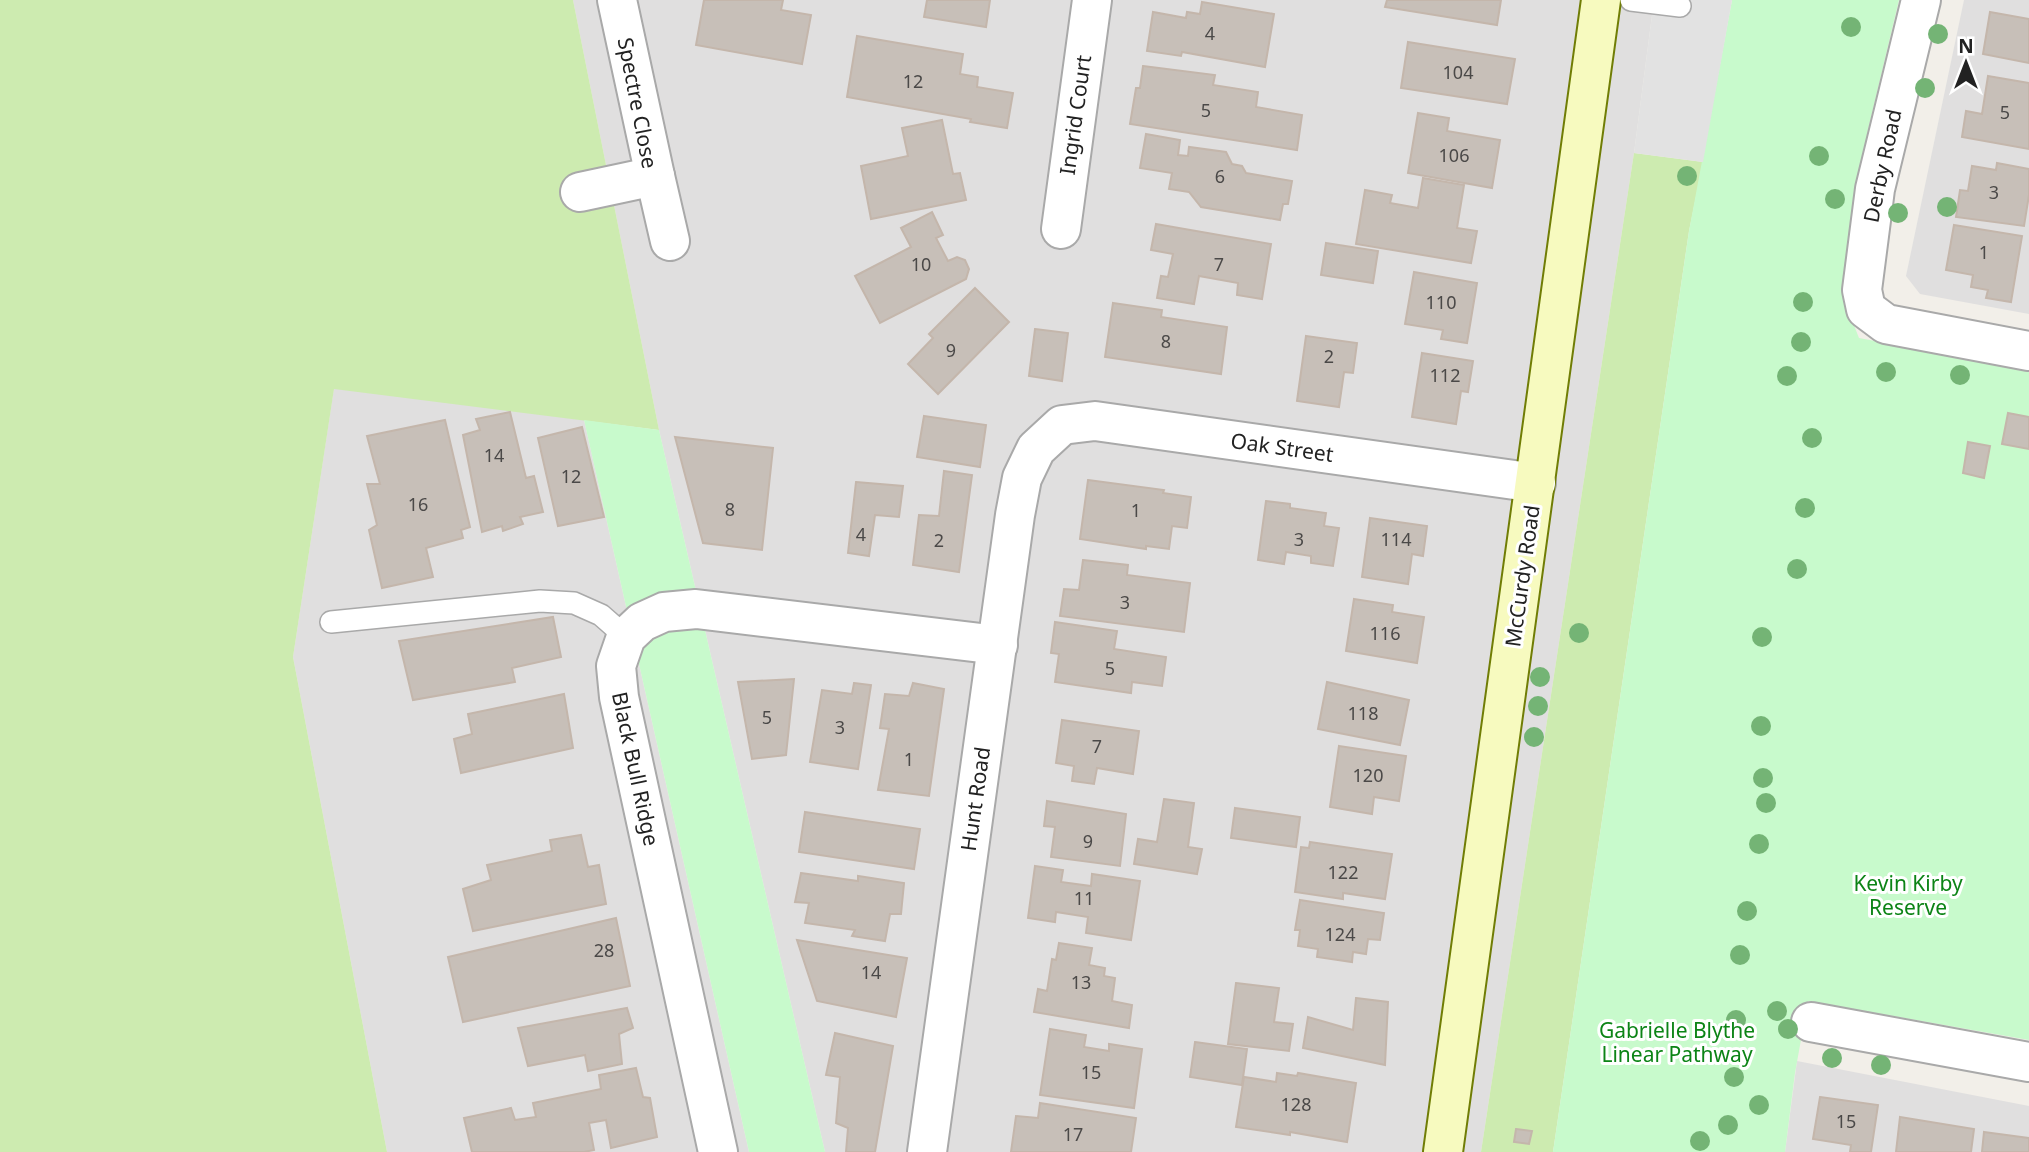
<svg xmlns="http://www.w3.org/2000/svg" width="2029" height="1152" font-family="'Noto Sans',sans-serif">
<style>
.residential{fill:#e0dfdf}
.grass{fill:#cdebb0}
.park{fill:#c8facc}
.parking{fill:#e2e2e2}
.building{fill:#c7bfb8;stroke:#c4b6ab;stroke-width:2}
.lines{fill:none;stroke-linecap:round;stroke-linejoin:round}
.service-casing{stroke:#a9a9a9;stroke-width:24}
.minor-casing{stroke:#a9a9a9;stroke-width:42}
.secondary-casing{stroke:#707d05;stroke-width:42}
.service{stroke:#fff;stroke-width:21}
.minor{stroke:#fff;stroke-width:38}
.secondary{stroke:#f7fabf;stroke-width:38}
.tree{fill:#74b475}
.labels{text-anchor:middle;stroke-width:6;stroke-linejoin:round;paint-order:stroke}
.number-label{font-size:18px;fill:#4b4948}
.street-label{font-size:21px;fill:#222;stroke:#fff}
.park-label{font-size:21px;fill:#0c8416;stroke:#fff}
</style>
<rect width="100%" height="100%" fill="#f2efe9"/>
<g class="residential">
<path d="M573,0H1654L1634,153L1481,1152H825L659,430Z"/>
<path d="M1964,0H2029V314L1920,294L1906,276Z"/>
<path d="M334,388L584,420L749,1152H387L293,657Z"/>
<path d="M1797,1061L2029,1106V1152H1785Z"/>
</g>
<g class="grass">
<path d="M0,0H573L659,430L334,389L293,657L387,1152H0Z"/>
<path d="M1634,153L1703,162L1689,231L1553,1152H1481Z"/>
</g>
<g class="park">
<path d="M1732,0H1899L1867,134L1842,295L1859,338L2029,370V1040L1808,1001L1795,1073L1785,1152H1553L1689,231Z"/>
<path d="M584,420L659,430L825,1152H749Z"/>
</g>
<path class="parking" d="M1654,0H1732L1703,162L1634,153Z"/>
<g class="building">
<path d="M704,0H783L781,10L811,15L802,64L696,45Z"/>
<path d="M927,0H990L986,27L924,17Z"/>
<path d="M1387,0H1501L1497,25L1385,7Z"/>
<path d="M1202,2L1274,14L1265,67L1182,52L1181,56L1147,51L1153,12L1186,18L1187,12L1200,14Z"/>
<path d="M1990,12L2029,19V63L1983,54Z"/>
<path d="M857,36L963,54L960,74L978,77L977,87L1013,93L1007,128L970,122L971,119L847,97Z"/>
<path d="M1408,42L1515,59L1507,104L1401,88Z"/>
<path d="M1143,66L1215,75L1213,85L1258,92L1256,107L1302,115L1297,150L1130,124L1136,88H1140Z"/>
<path d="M1988,76L2029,83V149L1962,137L1966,111L1982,114Z"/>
<path d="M1418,113L1449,118L1447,131L1500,140L1492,188L1408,173Z"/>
<path d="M942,120L953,174L960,173L966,200L871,219L861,166L908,156L902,128Z"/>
<path d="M1146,134L1180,140L1178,155L1188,156L1189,147L1226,152L1232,164L1242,166L1246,173L1292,181L1288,204H1283L1280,220L1201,207L1189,192L1169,189L1172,173L1140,168Z"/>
<path d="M1997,163L2029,169V195L2024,226L1956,217L1960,190L1968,191L1972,166L1996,170Z"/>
<path d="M1423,178L1464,185L1457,228L1477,231L1471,263L1356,244L1365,190L1392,195L1390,203L1418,208Z"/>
<path d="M932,212L943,235L936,238L948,261L957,257L965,260L969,269L966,279L880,323L855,276L911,247L901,228Z"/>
<path d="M1156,224L1271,244L1262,299L1237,295L1238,283L1199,276L1194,304L1157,298L1161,276L1168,277L1173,254L1151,250Z"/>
<path d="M1954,225L2022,236L2011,302L1986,298L1988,290L1971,287L1973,275L1946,270Z"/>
<path d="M1326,243L1378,251L1373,283L1321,275Z"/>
<path d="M1414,272L1477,283L1467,343L1441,339L1443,330L1405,324Z"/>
<path d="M975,288L1009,322L938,394L908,364L933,338L929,334Z"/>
<path d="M1113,303L1162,310L1161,317L1227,327L1221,374L1105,357Z"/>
<path d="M1035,329L1068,333L1062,381L1029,376Z"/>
<path d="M1306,336L1357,343L1353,373L1344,372L1339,407L1297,401Z"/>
<path d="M1422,353L1473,361L1468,392L1461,391L1456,424L1412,417Z"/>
<path d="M510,412L526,478L534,476L543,512L520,517L523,524L503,531L502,526L482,532L463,435L480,430L476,419Z"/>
<path d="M2008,413L2029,417V449L2002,444Z"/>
<path d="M924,416L986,425L980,467L917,457Z"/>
<path d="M445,420L470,527L461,530L463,538L426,548L433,577L382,588L369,530L377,525L367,484H380L367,436Z"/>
<path d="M582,427L604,517L558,526L538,438Z"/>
<path d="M675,437L773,448L762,550L703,543Z"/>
<path d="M1968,442L1990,446L1984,478L1963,473Z"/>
<path d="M944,471L972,475L959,572L913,565L919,515L939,516Z"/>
<path d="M1088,480L1164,490L1163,493L1191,497L1187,528L1172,526L1169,549L1146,546V549L1080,539Z"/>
<path d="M856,482L903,486L899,517L875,515L869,556L848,553Z"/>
<path d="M1266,501L1290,504V508L1326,513L1324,526L1339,528L1333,566L1311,563V556L1286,552L1284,564L1258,560Z"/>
<path d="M1370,518L1427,526L1423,556L1412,554L1408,584L1362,577Z"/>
<path d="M1083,560L1128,565L1127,575L1190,583L1184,632L1060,616L1064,589L1079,590Z"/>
<path d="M1354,599L1393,605L1392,612L1424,617L1417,663L1346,651Z"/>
<path d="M553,617L561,657L512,668L515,682L413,700L399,641Z"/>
<path d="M1055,622L1117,631L1114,649L1166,657L1162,686L1132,682L1131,693L1055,682L1059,654L1051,653Z"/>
<path d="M794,679L786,755L752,759L738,682Z"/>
<path d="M1327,682L1409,700L1400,745L1318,729Z"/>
<path d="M854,683L871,685L858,769L810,762L822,690L852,694Z"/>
<path d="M913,683L944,689L929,796L878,790L889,729L880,728L885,694L909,696Z"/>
<path d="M564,694L573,748L461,773L454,739L472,734L468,714Z"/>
<path d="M1062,720L1139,731L1133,774L1097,768L1094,784L1072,781L1074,766L1056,763Z"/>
<path d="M1339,746L1406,756L1399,801L1374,797L1372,814L1330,807Z"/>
<path d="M1164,799L1194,803L1188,847L1202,849L1197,874L1134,864L1138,839L1157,842Z"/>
<path d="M1047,801L1126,814L1120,866L1051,857L1055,827L1044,826Z"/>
<path d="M1235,808L1300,817L1296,847L1231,838Z"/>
<path d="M805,812L920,829L914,869L799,852Z"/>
<path d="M581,835L588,867L599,865L606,904L473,931L463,889L491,880L487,865L552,851L550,840Z"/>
<path d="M1310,842L1392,854L1385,899L1343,893V899L1295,892L1301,847L1309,848Z"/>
<path d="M1035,866L1063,870L1061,882L1091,886L1092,874L1140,881L1131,940L1086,933L1088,917L1056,912L1055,922L1028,918Z"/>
<path d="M801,873L858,881V876L904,883L901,914H890L885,941L852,936L855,930L805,923L809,903L795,902Z"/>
<path d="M1300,900L1384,913L1380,940L1368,939L1366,954L1353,952L1352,962L1317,957L1318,949L1298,946L1300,930H1295Z"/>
<path d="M616,918L630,986L463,1022L448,957Z"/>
<path d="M797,940L907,958L896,1017L817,1001Z"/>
<path d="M1059,943L1092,948L1089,965L1105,968L1104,976L1115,978L1112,1001L1132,1005L1129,1028L1034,1012L1038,989L1047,991L1052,959L1056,960Z"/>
<path d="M1236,983L1279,988L1274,1022L1293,1024L1289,1051L1228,1044Z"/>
<path d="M1356,998L1388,1002L1385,1065L1303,1048L1308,1017L1353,1030Z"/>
<path d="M627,1008L633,1028L619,1034L622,1064L588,1071L585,1055L528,1066L518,1028Z"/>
<path d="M1050,1029L1086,1035L1084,1047L1109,1051V1044L1142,1049L1134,1108L1040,1095Z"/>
<path d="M835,1033L893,1046L875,1152H846L848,1128L836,1123L840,1077L826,1075Z"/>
<path d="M1195,1042L1247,1049L1242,1085L1190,1077Z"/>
<path d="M636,1068L643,1097L650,1098L657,1137L611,1148L606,1120L589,1123L594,1150L584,1152H472L464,1118L511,1108L515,1120L536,1117L533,1103L601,1089L599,1075Z"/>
<path d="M1277,1073L1297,1076L1298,1073L1356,1083L1347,1142L1290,1132V1135L1236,1127L1244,1077L1276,1082Z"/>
<path d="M1820,1097L1878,1105L1871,1152H1850L1851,1145L1813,1139Z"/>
<path d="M1040,1103L1136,1118L1131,1152H1011L1016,1116L1038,1118Z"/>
<path d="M1900,1117L1974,1129L1971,1152H1896Z"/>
<path d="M1516,1129L1532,1131L1529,1144L1514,1142Z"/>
<path d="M1984,1132L2029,1138V1152H1982Z"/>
</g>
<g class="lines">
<defs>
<g id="service">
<path d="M1631,0L1680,6"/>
<path d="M331,622L540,601L574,603L601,615L626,637"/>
</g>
<g id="minor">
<path d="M1921,0L1875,189L1862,290L1866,309L1886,324L2029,351"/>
<path d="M655,176L670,241"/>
<path d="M580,192L655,176L617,0"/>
<path d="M1061,229L1092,0"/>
<path d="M1811,1022L2029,1062"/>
<path d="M718,1152L619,697L616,666L626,637L642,622L664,612L696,609L998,645"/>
<path d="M927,1152L1015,515L1022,478L1036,449L1062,425L1095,421L1536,483"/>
</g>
<path id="secondary" d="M1443,1152L1601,0"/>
</defs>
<use href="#service" class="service-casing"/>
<use href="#minor" class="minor-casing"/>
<use href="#secondary" class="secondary-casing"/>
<use href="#service" class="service"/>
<use href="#minor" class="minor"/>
<use href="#secondary" class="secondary"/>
</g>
<g class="tree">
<circle cx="1851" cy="27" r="10"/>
<circle cx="1938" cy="34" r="10"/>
<circle cx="1925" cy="88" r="10"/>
<circle cx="1819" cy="156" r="10"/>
<circle cx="1687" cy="176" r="10"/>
<circle cx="1835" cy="199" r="10"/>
<circle cx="1947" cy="207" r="10"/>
<circle cx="1898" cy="213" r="10"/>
<circle cx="1803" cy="302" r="10"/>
<circle cx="1801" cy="342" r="10"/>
<circle cx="1886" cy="372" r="10"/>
<circle cx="1960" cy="375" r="10"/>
<circle cx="1787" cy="376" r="10"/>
<circle cx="1812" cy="438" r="10"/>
<circle cx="1805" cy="508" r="10"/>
<circle cx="1797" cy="569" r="10"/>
<circle cx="1579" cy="633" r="10"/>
<circle cx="1762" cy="637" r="10"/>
<circle cx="1540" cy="677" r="10"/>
<circle cx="1538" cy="706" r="10"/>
<circle cx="1761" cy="726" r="10"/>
<circle cx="1534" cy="737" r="10"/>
<circle cx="1763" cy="778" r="10"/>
<circle cx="1766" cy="803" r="10"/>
<circle cx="1759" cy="844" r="10"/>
<circle cx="1747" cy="911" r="10"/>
<circle cx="1740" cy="955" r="10"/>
<circle cx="1777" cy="1011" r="10"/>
<circle cx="1736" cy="1020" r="10"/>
<circle cx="1788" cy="1029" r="10"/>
<circle cx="1832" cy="1058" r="10"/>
<circle cx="1881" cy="1065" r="10"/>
<circle cx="1734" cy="1077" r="10"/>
<circle cx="1759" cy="1105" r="10"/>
<circle cx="1728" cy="1125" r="10"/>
<circle cx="1700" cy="1141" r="10"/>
</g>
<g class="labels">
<g class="number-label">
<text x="1210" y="40">4</text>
<text x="1458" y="79">104</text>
<text x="913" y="88">12</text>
<text x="1206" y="117">5</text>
<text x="2005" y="119">5</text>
<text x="1454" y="162">106</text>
<text x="1220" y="183">6</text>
<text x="1994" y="199">3</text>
<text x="1984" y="259">1</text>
<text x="921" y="271">10</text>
<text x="1219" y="271">7</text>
<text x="1441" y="309">110</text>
<text x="1166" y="348">8</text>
<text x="951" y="357">9</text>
<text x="1329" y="363">2</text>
<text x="1445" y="382">112</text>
<text x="494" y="462">14</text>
<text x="571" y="483">12</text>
<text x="418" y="511">16</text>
<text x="730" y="516">8</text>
<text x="1136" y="517">1</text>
<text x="861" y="541">4</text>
<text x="1299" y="546">3</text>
<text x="1396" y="546">114</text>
<text x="939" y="547">2</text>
<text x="1125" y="609">3</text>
<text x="1385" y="640">116</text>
<text x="1110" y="675">5</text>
<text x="1363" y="720">118</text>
<text x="767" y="724">5</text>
<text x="840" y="734">3</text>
<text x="1097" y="753">7</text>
<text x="909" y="766">1</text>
<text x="1368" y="782">120</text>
<text x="1088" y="848">9</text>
<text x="1343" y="879">122</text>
<text x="1084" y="905">11</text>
<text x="1340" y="941">124</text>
<text x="604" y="957">28</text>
<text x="871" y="979">14</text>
<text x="1081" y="989">13</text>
<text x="1091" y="1079">15</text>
<text x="1296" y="1111">128</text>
<text x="1846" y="1128">15</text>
<text x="1073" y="1141">17</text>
</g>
<g class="street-label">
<text transform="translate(637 103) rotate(79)" y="7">Spectre Close</text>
<text transform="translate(1076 115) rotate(-82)" y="7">Ingrid Court</text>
<text transform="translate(1883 166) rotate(-78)" y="7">Derby Road</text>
<text transform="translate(1282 448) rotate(8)" y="7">Oak Street</text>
<text transform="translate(1523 576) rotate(-82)" y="7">McCurdy Road</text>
<text transform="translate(635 769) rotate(78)" y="7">Black Bull Ridge</text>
<text transform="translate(976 799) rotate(-82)" y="7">Hunt Road</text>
</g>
<g class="park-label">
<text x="1908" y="891">Kevin Kirby<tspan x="1908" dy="24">Reserve</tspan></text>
<text x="1677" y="1038">Gabrielle Blythe<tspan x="1677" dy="24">Linear Pathway</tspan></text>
</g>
</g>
<g transform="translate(1966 63)" stroke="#ffffff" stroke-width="5" paint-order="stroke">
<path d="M0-5L12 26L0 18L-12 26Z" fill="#222222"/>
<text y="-10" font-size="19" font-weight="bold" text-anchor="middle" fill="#222222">N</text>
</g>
</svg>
